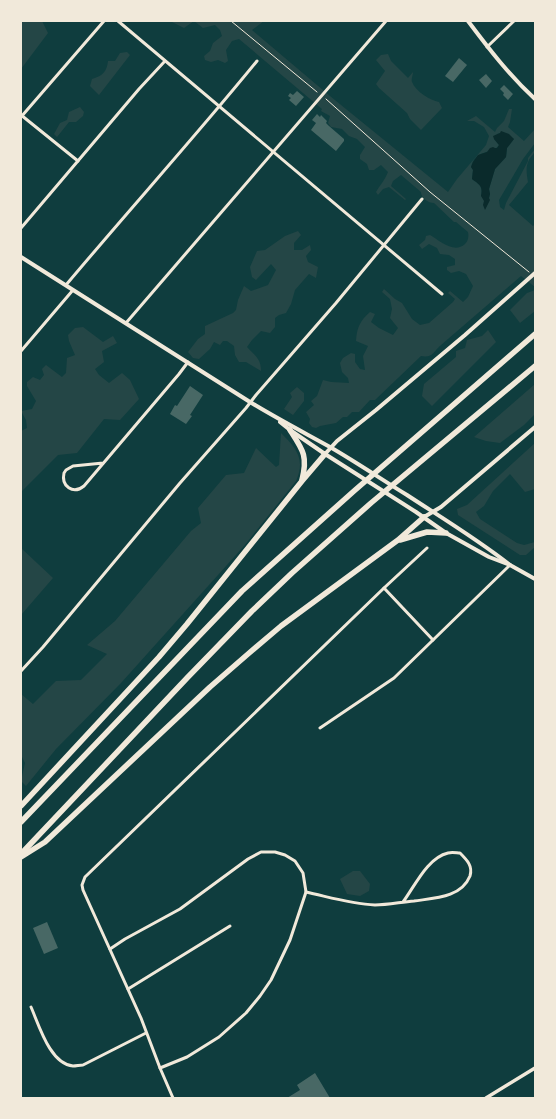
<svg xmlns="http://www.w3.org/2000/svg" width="556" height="1119" font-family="'DejaVu Sans',sans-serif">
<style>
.green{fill:#244646;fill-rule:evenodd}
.water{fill:#0a2a2b}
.building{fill:#486865}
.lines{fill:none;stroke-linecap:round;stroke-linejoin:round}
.path{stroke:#f1e9da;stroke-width:1}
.minor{stroke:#f1e9da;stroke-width:3}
.tertiary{stroke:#f1e9da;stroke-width:3.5}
.secondary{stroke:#f1e9da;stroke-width:4}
.motorway{stroke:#f1e9da;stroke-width:5.5}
</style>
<rect width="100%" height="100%" fill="#0f3d3e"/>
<g class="green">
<path d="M21,21H42L48,33L21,69Z"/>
<path d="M170,21H250L251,22L264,21L252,30L330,96L448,192L457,179L486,145L489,136L484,127L474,121H467L476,116L495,132L497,128L504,121L509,109H512L510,122L508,127L524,141L535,129V143L523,159L499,200L500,207L504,210L506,203L528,161V158L535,149C535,154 531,156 529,160C525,167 527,175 528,182L509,205L533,226L535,224V287L521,276L441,345C433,352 433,358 421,356L375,400H370L359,412H352L347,417H343L336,423L320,426L316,428L312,427L309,423L310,419L306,412L314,405L311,401L317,396L323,380L331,382L349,383L348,378L342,372L340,363L343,358L351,353L355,354V362L360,369L365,370L363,356L368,346L356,341C357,327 360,321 370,312L375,314L371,322L379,328L393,335L398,328L390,318L392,309L390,299L382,292L384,289L395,299L402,303L412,319L420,325L429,323L453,302L455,299L448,293L450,291L463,302L468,297L473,286L466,274L459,271L451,273L447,270V267L455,265V259L449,255L440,254L437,248L429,244L422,249L419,245L425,240L426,236L430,235C440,241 454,254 465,244C468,241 469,237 468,232L456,222H454L434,203C428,203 421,198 421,192L401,175L393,181L391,186L406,199L405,200L389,187L383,189L378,195L376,192C380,185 385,180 388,172L381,165L374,170H369L367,164L360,159V155L365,147L357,139L349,136L342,129L331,127L328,123L330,116L321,111L322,109L239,39L232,41L226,50L228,61L225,63L218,60L211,62L205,60L204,56L210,51L213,43L222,36L220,30L215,25L203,28L194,21L184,28ZM500,133L514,139L507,148L506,157L495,169L489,189L490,194L489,198L481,196C483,186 480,185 472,179L473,170L471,167C476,147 492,156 499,145L494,139L497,134Z"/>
<path d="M127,52L130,55L99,95L90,86L92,79C102,76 107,72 108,61H115L120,53Z"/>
<path d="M388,54L391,61L408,78L413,72C413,75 411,79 412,82C416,92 430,100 439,102L442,108L421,130L410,119L407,113L379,88L376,84L385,71L376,60L381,55Z"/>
<path d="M80,107L84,112L83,116L76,122H69L57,137L54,134L60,123L67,120L69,112Z"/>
<path d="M298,231L301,235L294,243V250H302L310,245L311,250L306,256L308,262L318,267L316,278L309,274L295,290L291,304L286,313L279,315L275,318V327L270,333L261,331L252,340L247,347C255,356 261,358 261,371L246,362H239L235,355L234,346L227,341H223L220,345L214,342L210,349L199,359L193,358L188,352L198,339L205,334V326L233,313L236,310L238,300L244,286L251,291L268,285L276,270L271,264L256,280L252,277L250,267L257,251L265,250L285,236Z"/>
<path d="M535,290V311L520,323L510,310L527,293Z"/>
<path d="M83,327L103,342L113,336L117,343L102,351L104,362L95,369L99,375L109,383L122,373L130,380L139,399L120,420L104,419L77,453L58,455L21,492V431L27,428L26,420L21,411L32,409L36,401L27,386V382L33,377L40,380L44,375L42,369L46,365L62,377L66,373L67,358L75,355L69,341L68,335L75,328Z"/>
<path d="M488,330L496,342L432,406L422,396L424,384L456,357V351L465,348L467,340L482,336Z"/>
<path d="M535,384V414L524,425L500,443L486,441L474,437Z"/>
<path d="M297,387L304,393V401L293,415L284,409L292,397L290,393Z"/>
<path d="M281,433C296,448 306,459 296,481L244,546L121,683L56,749L26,786L21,781L25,763L21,755V694L33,704L56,681L81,680L107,654L87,645L115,621L191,531L201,523L198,508L226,475L244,473L256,448L276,467L279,465Z"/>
<path d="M535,443V489L525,492L510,474L493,491L484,506L476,512L480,519L517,543L524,545L535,542V547L526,555H520L458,515L457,509L467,505Z"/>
<path d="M21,546V548L53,578L21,615Z"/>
<path d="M353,871H360L370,884L369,891L360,896L347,894L340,879Z"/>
</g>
<path class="water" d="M501,131L509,134L514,139L507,148L506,157L495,169L489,189L490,194L489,198L490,200L485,210L483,205L484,201L481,196C483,186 480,185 472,179L473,170L471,167L473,162L478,155L487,152L490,148L493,147L495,148H497L499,145L494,139L493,136L500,133Z"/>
<g class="building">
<path d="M459,58L467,65L453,82L445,76Z"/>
<path d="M486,74L492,81L486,88L479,80Z"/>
<path d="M504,85L513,94L508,100L503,95L504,93L500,89Z"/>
<path d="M297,91L304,97L296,106L289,100L291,98L288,96L290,93L293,95Z"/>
<path d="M317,114L320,117L321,115L327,121L326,123L329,126L344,139V141L336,151L311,130L316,123L312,120Z"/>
<path d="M190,386L203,395L190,415L192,416L186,424L170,414L175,405L177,406Z"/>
<path d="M47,922L58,948L44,954L33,928Z"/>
<path d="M315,1073L330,1098H287L300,1090L297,1085Z"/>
</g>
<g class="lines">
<g class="path">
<path d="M231,21L317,92"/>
<path d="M326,99L430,192L529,272"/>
</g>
<g class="minor">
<path d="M118,21L442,294"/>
<path d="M487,47L514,21"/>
<path d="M21,115L78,161"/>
<path d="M21,117L104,21"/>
<path d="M21,228L139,89L165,61"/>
<path d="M66,285C129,210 195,137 257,61"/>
<path d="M126,323L386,21"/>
<path d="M21,351L73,290"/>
<path d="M103,463L73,466L66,470L64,473C61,486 73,495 84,486L179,374L188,362"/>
<path d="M384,588L433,640"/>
<path d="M21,671L43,647L180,483L246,408L256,395L336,303L422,199"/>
<path d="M320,728L394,678L510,565"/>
<path d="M306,892C329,897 351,904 375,905C388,905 401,902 414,901C434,898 461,898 470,876C473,866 467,860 460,853C457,853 452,852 448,853C427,858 415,886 403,902"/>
<path d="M110,949L125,939L180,909L248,859L261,852H275L285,855L295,861L303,873L306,892L290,940L271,980L260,996L246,1013L219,1037L187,1057L160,1068"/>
<path d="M128,989L230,926"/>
<path d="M31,1007C39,1025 50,1064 73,1066C76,1066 80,1065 83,1065L146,1033"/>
<path d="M173,1098L160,1068L141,1018L83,890L82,885L85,877L384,588L427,548"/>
</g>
<path class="tertiary" d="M486,1098L535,1068"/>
<g class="secondary">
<path d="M468,21C489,49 509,75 535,99"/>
<path d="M21,257L250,402C276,418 303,432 330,447C356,462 381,479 407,495C442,518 477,539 510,565"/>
<path d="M280,422L290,430L325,454L416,512L446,533L489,557L510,565L535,579"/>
<path d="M325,454L337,441L376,410L465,335L535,273"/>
<path d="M424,517L441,507L535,427"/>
</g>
<g class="motorway">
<path d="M290,430C303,450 308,456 302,480"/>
<path d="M400,540L427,532L446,533"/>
<path d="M21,806L159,657L187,624L302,481L325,454"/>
<path d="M21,822L242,591L354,491L535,334"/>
<path d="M21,854L187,678L252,611L292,573L371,503L535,366"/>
<path d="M21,857L45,842L210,687L248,654L281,626L398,540L424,517"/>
</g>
</g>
<rect width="556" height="1119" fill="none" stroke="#f1e9da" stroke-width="44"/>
</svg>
